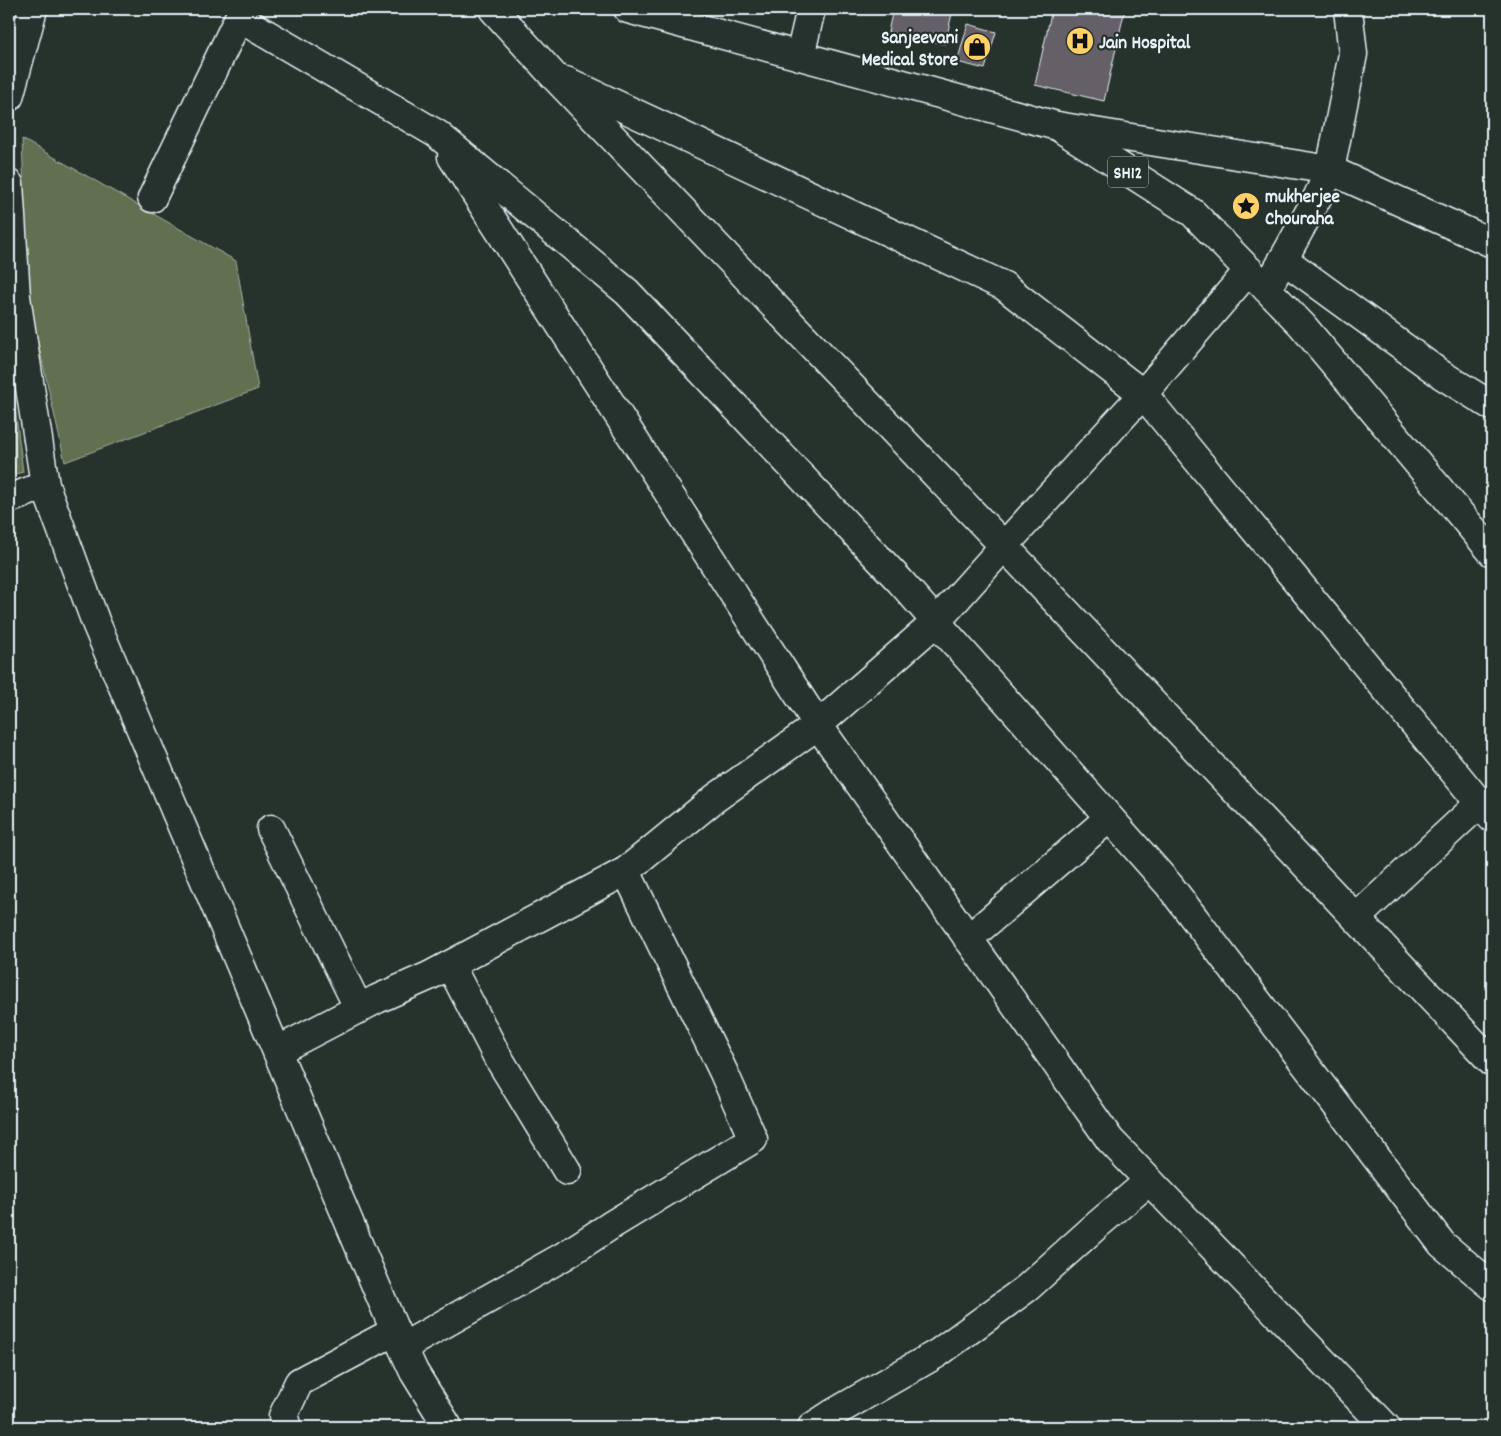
<svg xmlns="http://www.w3.org/2000/svg" width="1501" height="1436" font-family="Dekko,sans-serif">
<style>
.green{fill:#606f51;stroke:#a4b0a4}
.building{fill:#655f68;stroke:#e8f1f8}
.lines{fill:none;stroke-linecap:round;stroke-linejoin:round}
.street-casing{stroke:#e8f1f8;stroke-width:31}
.primary-casing{stroke:#e8f1f8;stroke-width:31}
.street{stroke:#26332d;stroke-width:28}
.primary{stroke:#26332d;stroke-width:28}
.labels{text-anchor:middle;stroke-width:4.5;stroke-linejoin:round;paint-order:stroke}
.shield{fill:#26332d;stroke:#aeb8bb;stroke-width:1}
.shield-label{font-size:18px;font-weight:bold;fill:#e8f1f8}
.poi-label{font-size:19px;font-weight:bold;fill:#e8f1f8;stroke:#26332d;text-anchor:start}
</style>
<rect width="100%" height="100%" fill="#26332d"/>
<filter id="ink" filterUnits="userSpaceOnUse"><feTurbulence type="fractalNoise" baseFrequency=".02" numOctaves="2"/><feDisplacementMap in="SourceGraphic" scale="10" xChannelSelector="R" yChannelSelector="G"/><feConvolveMatrix kernelMatrix="1 2 1 2 8 2 1 2 1" color-interpolation-filters="sRGB"/></filter>
<g filter="url(#ink)">
<g class="green">
<path d="M22,139L236,261L258,389L65,462L28,298Z"/>
<path d="M9,358L23,472L9,476Z"/>
</g>
<g class="building">
<path d="M893,9H953L945,44L888,32Z"/>
<path d="M1052,9H1125L1104,101L1035,85Z"/>
<path d="M968,24L996,32L985,69L957,62Z"/>
</g>
<g class="lines">
<defs>
<g id="street">
<path d="M493,9L552,74L1004,546L1492,1062"/>
<path d="M239,18L437,134L627,292L900,581L1169,885L1442,1244L1492,1286"/>
<path d="M800,56L811,9"/>
<path d="M566,81L1004,286L1143,394L1492,818"/>
<path d="M9,97L33,9"/>
<path d="M1057,126L1330,170L1492,243"/>
<path d="M452,157L818,725L1110,1140L1386,1427"/>
<path d="M9,184L16,297L45,485L96,623L395,1331L414,1372L448,1427"/>
<path d="M152,198L243,9"/>
<path d="M1283,259L1442,375L1492,406"/>
<path d="M1267,289L1317,198L1330,170L1353,54L1348,9"/>
<path d="M9,499L45,485"/>
<path d="M271,829L359,1009"/>
<path d="M1356,918L1480,803"/>
<path d="M968,939L1109,818"/>
<path d="M450,965L496,1054L567,1171"/>
<path d="M277,1051L377,999L429,976L626,871L714,799L818,725L936,622L1004,546L1143,394L1249,270"/>
<path d="M403,1347L564,1256L613,1224L753,1139L724,1073L626,871"/>
<path d="M287,1427L283,1416L299,1382L395,1331"/>
<path d="M812,1427L832,1414L938,1353L1027,1288L1096,1226L1149,1181"/>
</g>
<path id="primary" d="M628,9L1057,126L1193,213L1302,325L1492,552"/>
</defs>
<use href="#street" class="street-casing"/>
<use href="#primary" class="primary-casing"/>
<use href="#street" class="street"/>
<use href="#primary" class="primary"/>
</g>
</g>
<defs>
<symbol id="hospital-disc" viewBox="-11 -11 22 22"><circle r="9.5" fill="#ffd166" stroke="#26332d"/><path d="M-5-5h3v3.5h4V-5h3V5h-3V1.5h-4V5h-3Z" fill="#111"/></symbol>
<symbol id="shop-disc" viewBox="-11 -11 22 22"><circle r="9.5" fill="#ffd166" stroke="#26332d"/><path d="M-5-2.5h2.3a2.7 3.5 0 0 1 5.4 0H5L5.5 6h-11ZM-1.5-2.5h3a1.5 2.3 0 0 0-3 0Z" fill="#111"/></symbol>
<symbol id="sight-disc" viewBox="-11 -11 22 22"><circle r="9.5" fill="#ffd166" stroke="#26332d"/><path d="M0-6L1.8-2.2L6-1.7L2.9 1.2L3.7 5.4L0 3.3L-3.7 5.4L-2.9 1.2L-6-1.7L-1.8-2.2Z" fill="#111"/></symbol>
</defs>
<g fill-rule="evenodd">
<use href="#hospital-disc" x="1064" y="25" width="32" height="32"/>
<use href="#shop-disc" x="961" y="31" width="32" height="32"/>
<use href="#sight-disc" x="1230" y="190" width="32" height="32"/>
</g>
<g class="labels">
<rect class="shield" x="1108" y="156.5" width="40" height="31" rx="4"/>
<g class="shield-label">
<text x="1128" y="178">SH12</text>
</g>
<g class="poi-label">
<text x="958" y="43" text-anchor="end">Sanjeevani<tspan x="958" dy="22">Medical Store</tspan></text>
<text x="1099" y="48">Jain Hospital</text>
<text x="1265" y="202">mukherjee<tspan x="1265" dy="22">Chouraha</tspan></text>
</g>
</g>
<rect width="1501" height="1436" fill="none" stroke="#26332d" stroke-width="30"/>
<rect x="15" y="15" width="1471" height="1406" fill="none" stroke="#e8f1f8" stroke-width="2" filter="url(#ink)"/>
</svg>
